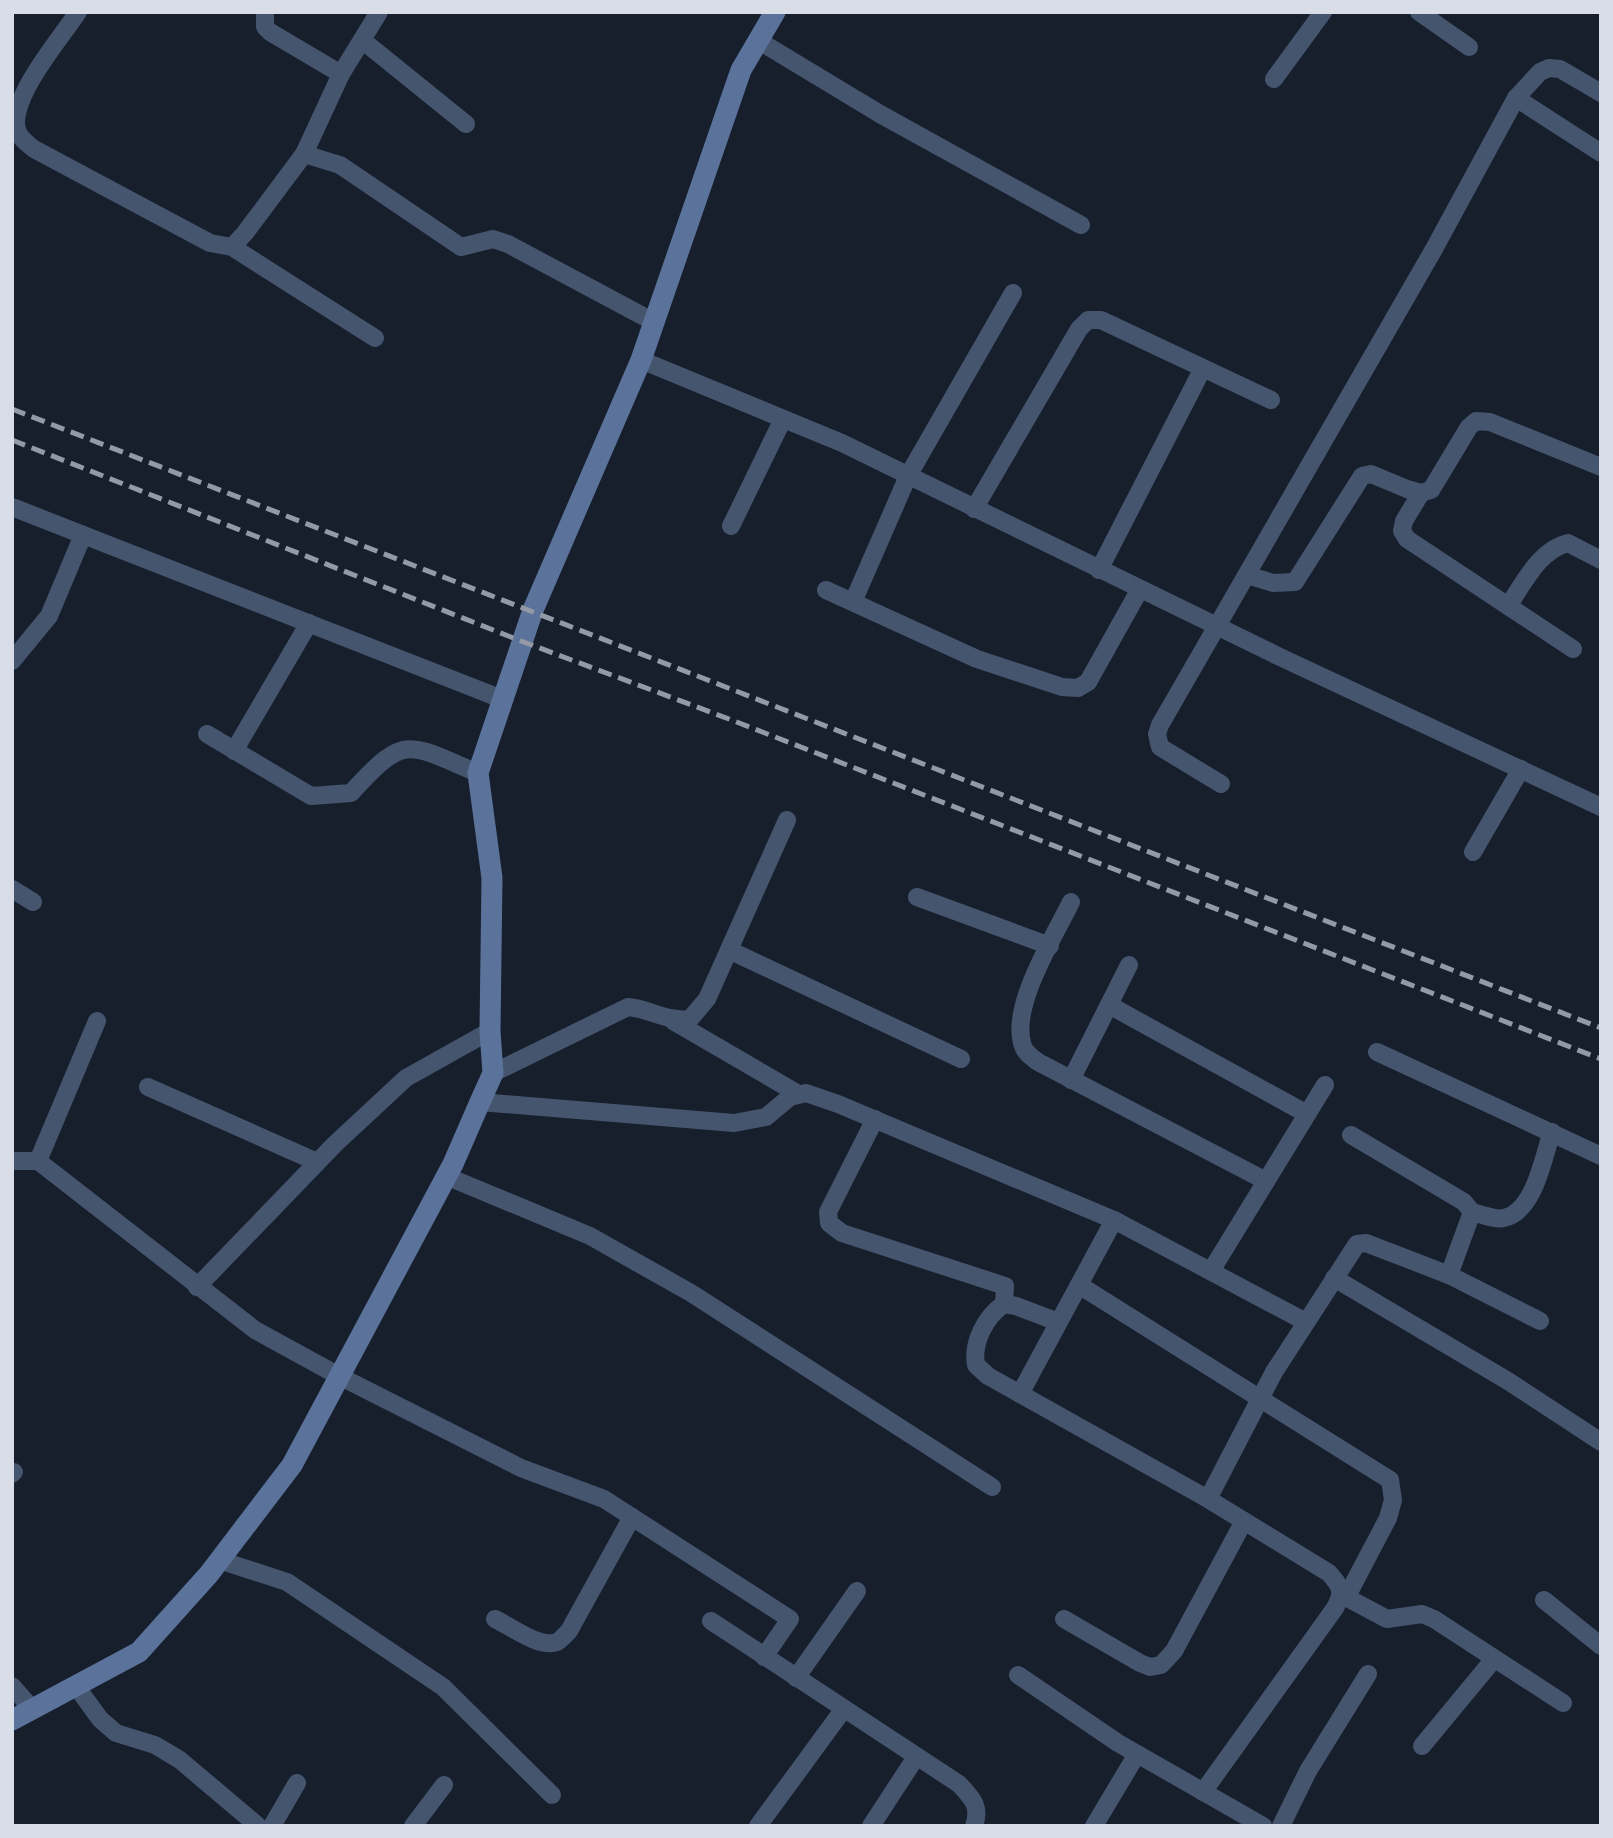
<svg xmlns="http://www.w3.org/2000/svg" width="1613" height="1838" font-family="Rubik,sans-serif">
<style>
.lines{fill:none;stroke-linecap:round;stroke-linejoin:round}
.street{stroke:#46556e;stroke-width:18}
.secondary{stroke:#5b739b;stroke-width:21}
.rail{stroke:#9399a5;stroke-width:5;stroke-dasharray:14 7;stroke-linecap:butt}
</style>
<rect width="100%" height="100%" fill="#171f2d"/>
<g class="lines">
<g class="street">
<path d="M78,12C60,39 16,90 16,123C16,135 25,142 34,149L210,243L232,247L245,233L304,154L340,165L461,247L493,239L508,244L654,322"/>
<path d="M265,12V27L270,32L341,74"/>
<path d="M1419,12L1469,47"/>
<path d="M362,40L466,124"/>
<path d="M759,41L880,114L1081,225"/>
<path d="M1274,79L1323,12"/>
<path d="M1516,98L1601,153"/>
<path d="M304,154L341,74L379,12"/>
<path d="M232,247L375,338"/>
<path d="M641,360L842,443L1280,657L1601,807"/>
<path d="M1421,493L1404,521L1402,531L1407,539L1573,649"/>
<path d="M12,507L502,699"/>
<path d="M974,509L1079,329L1088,320H1101L1271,400"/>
<path d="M731,526L783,419"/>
<path d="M1099,570L1203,368"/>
<path d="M1247,575L1273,583L1295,582L1362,476L1371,474L1407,489L1421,493L1431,490L1469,427L1476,421L1490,422L1601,467"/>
<path d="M826,590L977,659L1062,687L1078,688L1088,682L1140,589"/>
<path d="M853,602L908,476L1013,293"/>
<path d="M1508,606C1524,583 1539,550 1568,543L1601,560"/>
<path d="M12,661L49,616L83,535"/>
<path d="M207,734L311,796L351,793C406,733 406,743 478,773"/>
<path d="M234,751L309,623"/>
<path d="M1221,784L1160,747L1157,734L1160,725L1434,249L1516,98L1540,72L1549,68L1560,69L1601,93"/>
<path d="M1473,852L1521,769"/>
<path d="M12,889L33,902"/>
<path d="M917,897L1050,946"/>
<path d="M1071,902C1054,937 1009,1008 1023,1046C1025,1053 1033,1058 1038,1062L1266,1181"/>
<path d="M729,950L961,1059"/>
<path d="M1109,1005L1307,1114"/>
<path d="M673,1021L795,1092"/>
<path d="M1377,1052L1601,1156"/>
<path d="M493,1073L628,1007C650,1009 667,1022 690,1019L707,999L787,820"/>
<path d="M1071,1080L1129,965"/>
<path d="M148,1087L317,1162"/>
<path d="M480,1102L734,1123L766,1117L790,1097L806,1093L838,1104L1114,1220L1306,1322"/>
<path d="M875,1119L828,1212L829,1223L842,1233L1005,1286L1004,1304"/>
<path d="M1351,1135L1464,1202L1472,1212L1449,1275"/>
<path d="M12,1161H38L255,1330L339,1376L521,1468L604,1499L790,1619L764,1657"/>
<path d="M38,1161L97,1021"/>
<path d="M446,1176L590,1236L691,1293L992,1487"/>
<path d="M1472,1212C1481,1214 1495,1220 1504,1218C1535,1211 1543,1157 1552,1132"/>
<path d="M1211,1271L1325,1085"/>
<path d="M1334,1278L1508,1381L1601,1442"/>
<path d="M1079,1285L1390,1480L1393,1500L1388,1518L1346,1598"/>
<path d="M197,1287L335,1144L406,1078L490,1031"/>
<path d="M1058,1322L1016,1306L1004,1304C985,1317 972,1343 976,1365L988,1376L1208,1499L1329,1573C1341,1587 1344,1591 1335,1608L1203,1792"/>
<path d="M1020,1394L1114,1220"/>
<path d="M12,1474L14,1472"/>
<path d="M1208,1499L1274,1372L1357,1244L1366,1243L1449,1275L1540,1321"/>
<path d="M219,1560L287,1582L443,1687L552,1795"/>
<path d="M1342,1595L1387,1619L1422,1614L1434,1619L1563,1703"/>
<path d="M1544,1600L1601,1646"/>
<path d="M495,1619C510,1626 540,1649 557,1642C561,1640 566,1634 569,1631L632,1517"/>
<path d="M1064,1619L1140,1663L1150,1667L1161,1665L1174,1651L1244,1521"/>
<path d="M711,1621L959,1784C972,1798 981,1806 974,1826"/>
<path d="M1018,1675L1118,1743L1263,1826"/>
<path d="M796,1678L857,1591"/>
<path d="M12,1686L32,1709"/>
<path d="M76,1686L100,1719L116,1733L155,1745L180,1760L258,1826"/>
<path d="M1422,1746L1494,1659"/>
<path d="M272,1826L297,1783"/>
<path d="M413,1826L444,1785"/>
<path d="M758,1826L843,1710"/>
<path d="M871,1826L916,1757"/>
<path d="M1094,1826L1137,1754"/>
<path d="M1281,1826L1308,1771L1368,1674"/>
</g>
<path class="secondary" d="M12,1720L139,1652L209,1574L292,1465L453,1164L480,1102L493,1073L490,1031L492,878L478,773L533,610L641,360L741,70L775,12"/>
<g class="rail">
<path d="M12,409L1601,1028"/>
<path d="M12,440L521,641L729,719L1601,1059"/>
</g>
</g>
<rect width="1613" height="1838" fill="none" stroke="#d8dde7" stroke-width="28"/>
</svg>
